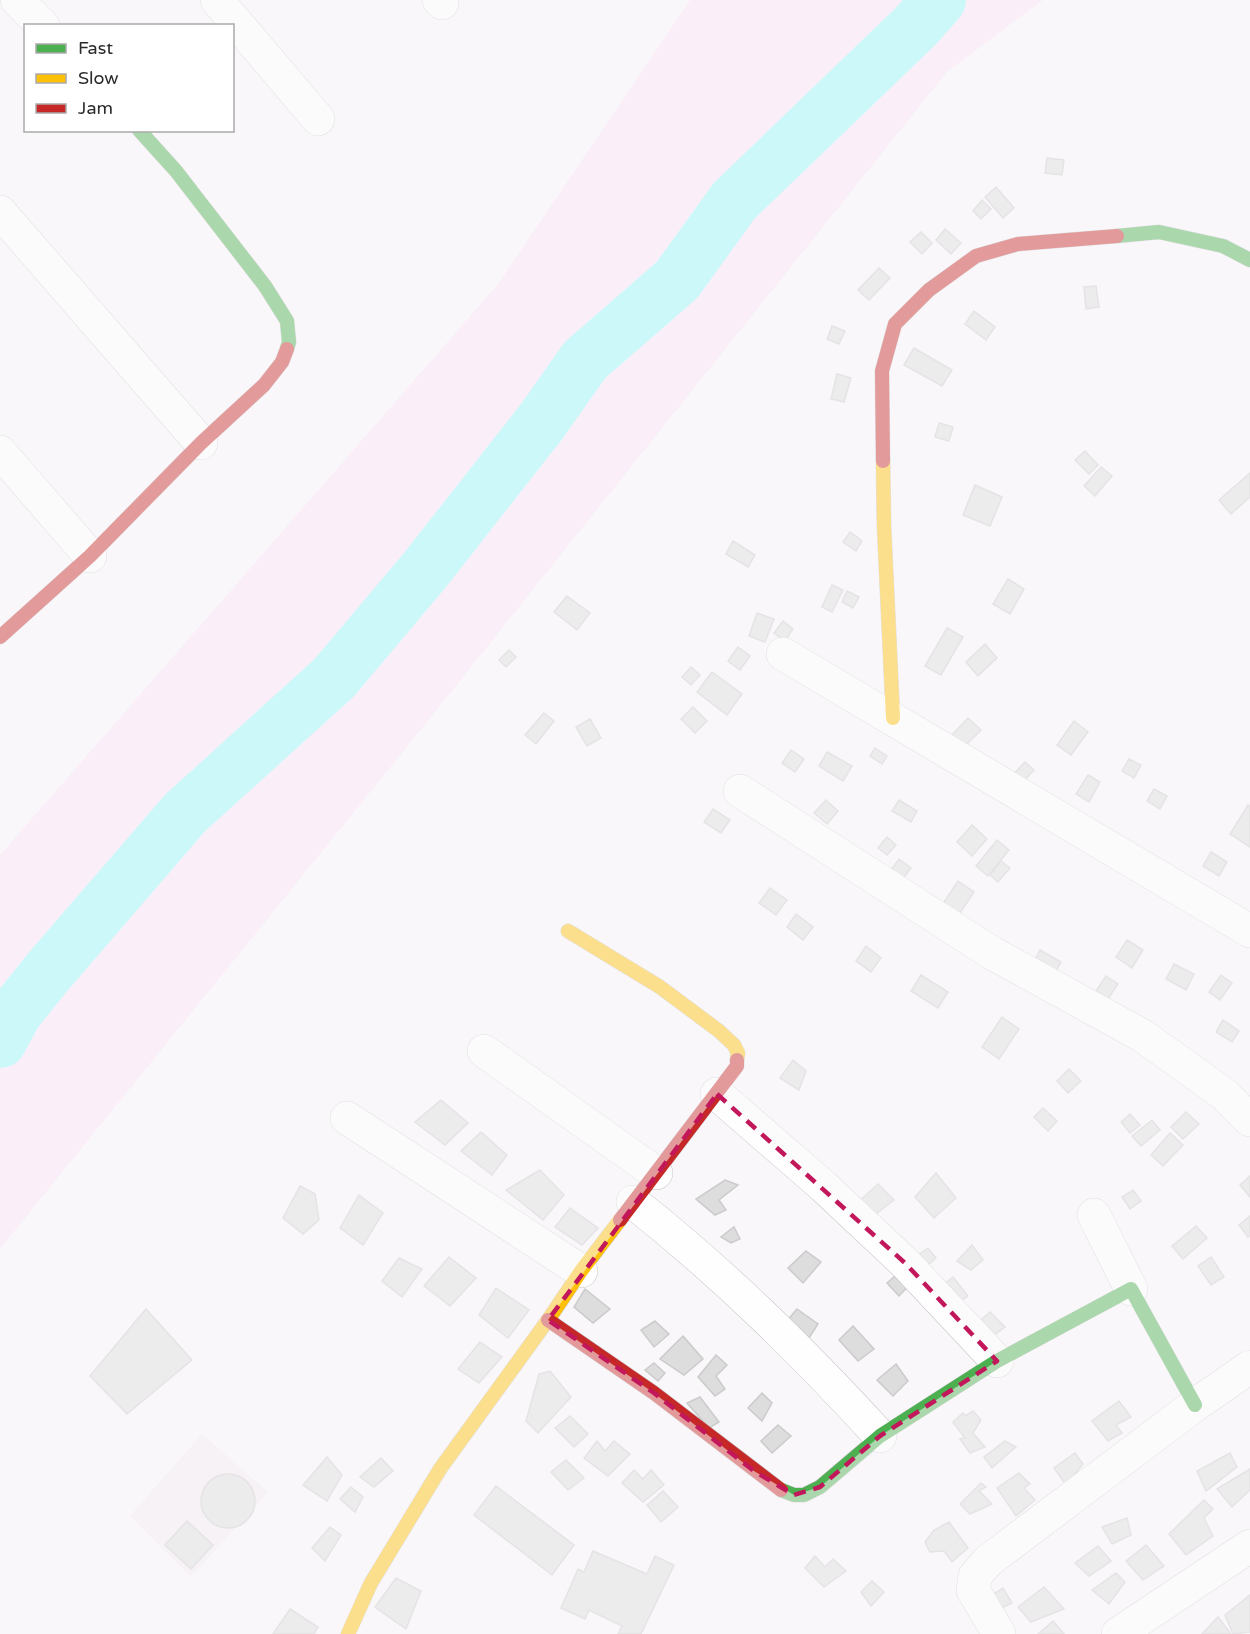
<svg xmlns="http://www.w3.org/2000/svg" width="1250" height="1634" font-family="'Varela Round',sans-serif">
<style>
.built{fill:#f1eaf1}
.green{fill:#fae5f8}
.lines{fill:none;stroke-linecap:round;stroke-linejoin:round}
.river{stroke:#96f8f8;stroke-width:54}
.building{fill:#deddde;stroke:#cccbcc;stroke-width:1.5}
.street-casing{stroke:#c6c4c6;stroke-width:34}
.fast-casing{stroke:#c6c4c6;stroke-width:15}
.slow-casing{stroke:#c6c4c6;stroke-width:15}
.jam-casing{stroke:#c6c4c6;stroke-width:15}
.street{stroke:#fefefe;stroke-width:33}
.fast{stroke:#4caf50;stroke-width:14}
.slow{stroke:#ffc107;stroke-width:14}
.jam{stroke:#c62828;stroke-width:14}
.marked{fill:none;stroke:#c2185b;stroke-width:4.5;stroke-dasharray:12 8;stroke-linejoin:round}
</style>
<rect width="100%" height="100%" fill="#f9f7f9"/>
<path class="built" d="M202,1434L268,1492L191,1577L130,1516Z"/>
<path class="green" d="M690,0H1043L947,72L432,716L0,1249V855L498,284Z"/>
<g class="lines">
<path class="river" d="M0,1041L15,1013L47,973L185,813L334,678L425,570L542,421L585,360L677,280L734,201L916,26L939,0"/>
</g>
<g class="building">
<path d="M1047,158L1064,160L1062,175L1045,173Z"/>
<path d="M996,187L1014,208L1003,218L985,197Z"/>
<path d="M982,200L991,209L981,219L973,211Z"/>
<path d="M945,229L961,243L951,254L936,240Z"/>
<path d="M921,232L932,243L922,254L910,242Z"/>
<path d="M879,268L890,278L869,300L858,290Z"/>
<path d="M1096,286L1099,307L1086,309L1084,287Z"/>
<path d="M974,311L995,327L986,340L965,324Z"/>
<path d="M832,326L845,331L839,344L827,339Z"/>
<path d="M914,348L952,370L942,386L904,365Z"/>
<path d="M837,374L851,378L844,402L831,399Z"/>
<path d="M939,423L953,427L949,441L935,437Z"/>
<path d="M1085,451L1098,465L1089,474L1075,460Z"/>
<path d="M1101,467L1112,476L1095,496L1084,486Z"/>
<path d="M1250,473V497L1231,514L1219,500Z"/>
<path d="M975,485L1002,497L990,526L963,515Z"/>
<path d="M850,532L862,541L856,551L843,542Z"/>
<path d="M733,541L755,555L748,567L726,554Z"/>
<path d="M1008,579L1024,589L1010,614L993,604Z"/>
<path d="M832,585L843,590L832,612L822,607Z"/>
<path d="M847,591L859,597L853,608L842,602Z"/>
<path d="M567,596L590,613L577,630L554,612Z"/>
<path d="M757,613L774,619L765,642L749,636Z"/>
<path d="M783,621L793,629L785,641L774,633Z"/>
<path d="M947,628L963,637L941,675L925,666Z"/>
<path d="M985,644L997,658L978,676L966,662Z"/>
<path d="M738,647L750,656L740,670L728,661Z"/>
<path d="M509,650L516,657L506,667L499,660Z"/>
<path d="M691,667L700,675L691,685L682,677Z"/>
<path d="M712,672L742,694L727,715L697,692Z"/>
<path d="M693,707L707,721L695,733L681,719Z"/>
<path d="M544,713L554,721L536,744L525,735Z"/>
<path d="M968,718L981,730L964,747L952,735Z"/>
<path d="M590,719L601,738L587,746L576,727Z"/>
<path d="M1074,721L1088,732L1071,755L1057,745Z"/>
<path d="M875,748L887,756L882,764L870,756Z"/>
<path d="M791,750L804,759L795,772L782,763Z"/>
<path d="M827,752L852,766L843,781L819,766Z"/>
<path d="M1129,759L1141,765L1134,778L1122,771Z"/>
<path d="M1025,762L1034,770L1019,786L1010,778Z"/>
<path d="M1088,775L1100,782L1089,802L1076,794Z"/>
<path d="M1154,789L1167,796L1160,809L1147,801Z"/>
<path d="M826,800L838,811L827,824L814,813Z"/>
<path d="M899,800L917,811L911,822L892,811Z"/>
<path d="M1248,805L1250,806V847L1230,834Z"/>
<path d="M713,809L730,820L721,833L704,822Z"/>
<path d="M972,825L987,839L972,856L957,842Z"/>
<path d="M887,837L896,845L887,855L878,848Z"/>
<path d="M997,840L1009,850L988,876L976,866Z"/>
<path d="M1211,852L1227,862L1219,876L1203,866Z"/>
<path d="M899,859L911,868L902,880L890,871Z"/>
<path d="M1001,861L1010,868L998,882L990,875Z"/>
<path d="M958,881L974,892L954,922L938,911Z"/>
<path d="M770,888L787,900L776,915L759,903Z"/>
<path d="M796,914L813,927L803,940L787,927Z"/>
<path d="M1127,940L1143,950L1132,968L1116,957Z"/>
<path d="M866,946L881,958L871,972L856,961Z"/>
<path d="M1040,950L1061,962L1053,977L1032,965Z"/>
<path d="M1174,964L1194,974L1186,990L1166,979Z"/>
<path d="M921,975L948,992L938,1008L911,991Z"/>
<path d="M1221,975L1232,983L1220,1000L1209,992Z"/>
<path d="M1106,976L1118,984L1108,999L1096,991Z"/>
<path d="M1002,1017L1019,1029L999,1059L982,1047Z"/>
<path d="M1223,1020L1239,1031L1232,1042L1216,1032Z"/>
<path d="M793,1060L806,1071L799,1090L780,1078Z"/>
<path d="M1069,1069L1081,1081L1068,1093L1057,1081Z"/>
<path d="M441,1100L468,1123L445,1145L415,1122Z"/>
<path d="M1043,1108L1057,1121L1048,1131L1034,1117Z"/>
<path d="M1186,1112L1199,1124L1183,1139L1171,1127Z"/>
<path d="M1130,1114L1140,1125L1130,1133L1121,1122Z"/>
<path d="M1152,1120L1160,1130L1141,1146L1132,1136Z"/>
<path d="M481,1132L507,1155L492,1175L461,1151Z"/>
<path d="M1170,1133L1183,1145L1163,1166L1151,1155Z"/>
<path d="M540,1170L564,1195L543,1220L506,1190Z"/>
<path d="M936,1173L956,1198L934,1218L915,1197Z"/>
<path d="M1250,1176V1197L1240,1185Z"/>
<path d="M725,1180L738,1185L719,1200L726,1210L715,1215L696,1199Z"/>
<path d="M878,1184L894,1200L868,1220L853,1207Z"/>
<path d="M300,1186L315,1194L319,1220L303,1234L283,1218Z"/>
<path d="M1133,1190L1141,1201L1130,1209L1122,1197Z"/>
<path d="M359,1195L383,1213L363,1245L340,1228Z"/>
<path d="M570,1208L598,1228L582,1245L555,1227Z"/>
<path d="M1250,1216V1235L1248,1237L1239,1225Z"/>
<path d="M1196,1226L1207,1238L1183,1259L1172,1246Z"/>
<path d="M734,1227L740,1239L731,1243L721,1237Z"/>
<path d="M972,1245L983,1260L971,1270L957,1261Z"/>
<path d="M928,1248L936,1258L921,1271L911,1260Z"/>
<path d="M806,1251L821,1262L803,1283L788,1268Z"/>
<path d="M449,1257L476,1278L450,1306L424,1286Z"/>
<path d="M1211,1257L1224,1277L1211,1285L1198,1266Z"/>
<path d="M399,1258L422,1269L402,1297L382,1281Z"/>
<path d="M902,1270L914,1280L899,1296L887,1283Z"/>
<path d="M953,1277L968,1296L955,1304L938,1289Z"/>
<path d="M496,1288L529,1310L508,1338L479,1315Z"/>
<path d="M585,1289L610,1309L593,1323L574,1307Z"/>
<path d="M146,1309L192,1360L127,1414L90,1376Z"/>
<path d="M797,1309L818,1324L807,1341L786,1322Z"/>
<path d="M990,1312L1005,1327L985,1342L973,1327Z"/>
<path d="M655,1321L669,1334L654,1347L641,1330Z"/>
<path d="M853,1326L874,1349L858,1361L839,1340Z"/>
<path d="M683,1336L703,1359L684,1375L660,1359Z"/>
<path d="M480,1342L502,1357L479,1383L458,1369Z"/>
<path d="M716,1355L727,1365L716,1376L725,1389L715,1396L698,1377Z"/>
<path d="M654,1363L665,1373L658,1381L645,1370Z"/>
<path d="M896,1364L908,1381L893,1396L877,1380Z"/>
<path d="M550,1371L571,1397L538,1433L526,1421L539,1374Z"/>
<path d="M762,1393L772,1403L762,1421L748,1408Z"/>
<path d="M700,1397L719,1422L709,1428L687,1403Z"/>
<path d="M1119,1401L1131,1417L1116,1425L1122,1433L1108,1441L1092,1421Z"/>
<path d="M973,1411L981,1420L973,1433L985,1447L970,1453L960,1439L965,1438L953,1422L963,1413L965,1416Z"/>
<path d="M570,1416L588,1434L574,1447L555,1428Z"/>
<path d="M778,1425L791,1436L772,1453L761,1441Z"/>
<path d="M597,1441L605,1451L614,1441L630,1454L608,1476L584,1458Z"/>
<path d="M1005,1441L1016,1447L992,1468L984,1457Z"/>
<path d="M1075,1453L1083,1464L1066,1485L1054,1468Z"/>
<path d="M1230,1453L1237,1467L1206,1491L1197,1471Z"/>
<path d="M327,1457L342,1475L327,1501L303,1485Z"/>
<path d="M381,1458L393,1471L374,1487L360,1477Z"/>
<path d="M566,1460L584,1478L568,1490L551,1472Z"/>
<path d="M1250,1469V1490L1232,1507L1217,1489Z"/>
<path d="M634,1470L643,1479L651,1470L664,1485L643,1502L622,1483Z"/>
<path d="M1019,1473L1030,1484L1024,1488L1035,1500L1016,1516L997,1488Z"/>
<circle cx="228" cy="1501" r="27"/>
<path d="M981,1483L986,1487L979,1491L992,1504L970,1514L960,1504Z"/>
<path d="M496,1486L574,1545L552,1575L474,1515Z"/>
<path d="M351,1487L363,1497L355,1512L340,1499Z"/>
<path d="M663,1491L678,1507L661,1522L647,1505Z"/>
<path d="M1204,1500L1213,1509L1204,1518L1213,1536L1186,1555L1169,1534Z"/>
<path d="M1127,1518L1131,1535L1112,1544L1102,1527Z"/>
<path d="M187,1521L213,1545L191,1569L165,1545Z"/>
<path d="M949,1522L968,1548L952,1562L944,1551L930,1552L925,1542L934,1530Z"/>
<path d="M330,1527L341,1535L325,1561L312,1548Z"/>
<path d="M1146,1545L1164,1566L1143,1580L1126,1561Z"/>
<path d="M1098,1546L1111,1561L1089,1576L1075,1563Z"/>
<path d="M593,1551L647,1574L655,1556L674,1565L641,1634H618L622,1626L589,1610L585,1619L561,1608L578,1569L584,1572Z"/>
<path d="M815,1556L825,1567L833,1559L846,1571L824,1587L805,1568Z"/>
<path d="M1116,1573L1125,1582L1109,1604L1092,1590Z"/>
<path d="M396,1578L421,1591L406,1629L375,1607Z"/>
<path d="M872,1581L884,1592L871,1606L861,1592Z"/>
<path d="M1044,1587L1064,1609L1031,1622L1018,1607Z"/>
<path d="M1003,1588L1012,1603L994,1612L984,1600Z"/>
<path d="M1250,1595V1632L1233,1634L1225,1615Z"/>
<path d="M290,1609L318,1627L314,1634H273Z"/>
<path d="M1218,1617L1231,1634H1202Z"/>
<path d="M1053,1621L1064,1634H1038Z"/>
</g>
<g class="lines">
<defs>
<g id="street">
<path d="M17,0L43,26"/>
<path d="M217,0L318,119"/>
<path d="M439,0L442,3"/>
<path d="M0,212L201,443"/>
<path d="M0,452L90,556"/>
<path d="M783,654L1250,931"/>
<path d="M740,791L992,953L1143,1036L1225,1095L1250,1120"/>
<path d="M484,1051L656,1173"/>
<path d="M717,1094L823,1186L905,1263L997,1361"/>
<path d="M347,1118L581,1271"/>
<path d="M633,1202C724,1274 802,1351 880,1436"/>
<path d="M1094,1215L1131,1289"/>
<path d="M999,1634L973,1590L975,1576L988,1561L1195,1405L1250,1367"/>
<path d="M1118,1634L1250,1546"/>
</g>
<g id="fast">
<path d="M139,130L176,171L265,286L287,321L289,342L287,349"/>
<path d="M1117,236L1159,232L1223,246L1250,260"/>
<path d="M781,1490L794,1495H804L820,1487L880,1436L997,1361L1131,1289L1195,1405"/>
</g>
<g id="slow">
<path d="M883,461L884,526L893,718"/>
<path d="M568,931L660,987L719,1031L734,1045L738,1053L737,1060"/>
<path d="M348,1634L371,1583L440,1469L548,1320L581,1271L620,1220"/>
</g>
<g id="jam">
<path d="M883,461L882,371L895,324L929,290L976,256L1018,244L1117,236"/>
<path d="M0,637L90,556L201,443L264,385L282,362L287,349"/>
<path d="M620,1220L737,1066V1060"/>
<path d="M548,1320L654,1393L781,1490"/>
</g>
</defs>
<use href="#street" class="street-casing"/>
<use href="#fast" class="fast-casing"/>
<use href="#slow" class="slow-casing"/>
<use href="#jam" class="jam-casing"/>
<use href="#street" class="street"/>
<use href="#fast" class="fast"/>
<use href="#slow" class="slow"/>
<use href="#jam" class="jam"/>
</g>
<path d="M0 0H1250V1634H0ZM717,1094L905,1263L997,1361L880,1436L820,1487L794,1495L754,1471L654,1393L548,1320Z" fill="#f9f7f9" fill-opacity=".55" fill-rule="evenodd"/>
<path class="marked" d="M717,1094L905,1263L997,1361L880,1436L820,1487L794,1495L754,1471L654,1393L548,1320Z"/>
<rect x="24" y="24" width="210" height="108" fill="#ffffff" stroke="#abaaab" stroke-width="1.5"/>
<rect x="36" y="44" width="30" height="9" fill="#4caf50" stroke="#abaaab" stroke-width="1.5"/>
<text x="78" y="54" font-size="18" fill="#2c2a2c">Fast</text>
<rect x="36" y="74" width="30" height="9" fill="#ffc107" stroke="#abaaab" stroke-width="1.5"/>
<text x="78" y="84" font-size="18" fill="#2c2a2c">Slow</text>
<rect x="36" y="104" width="30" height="9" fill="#c62828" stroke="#abaaab" stroke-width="1.5"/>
<text x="78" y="114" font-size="18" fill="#2c2a2c">Jam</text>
</svg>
